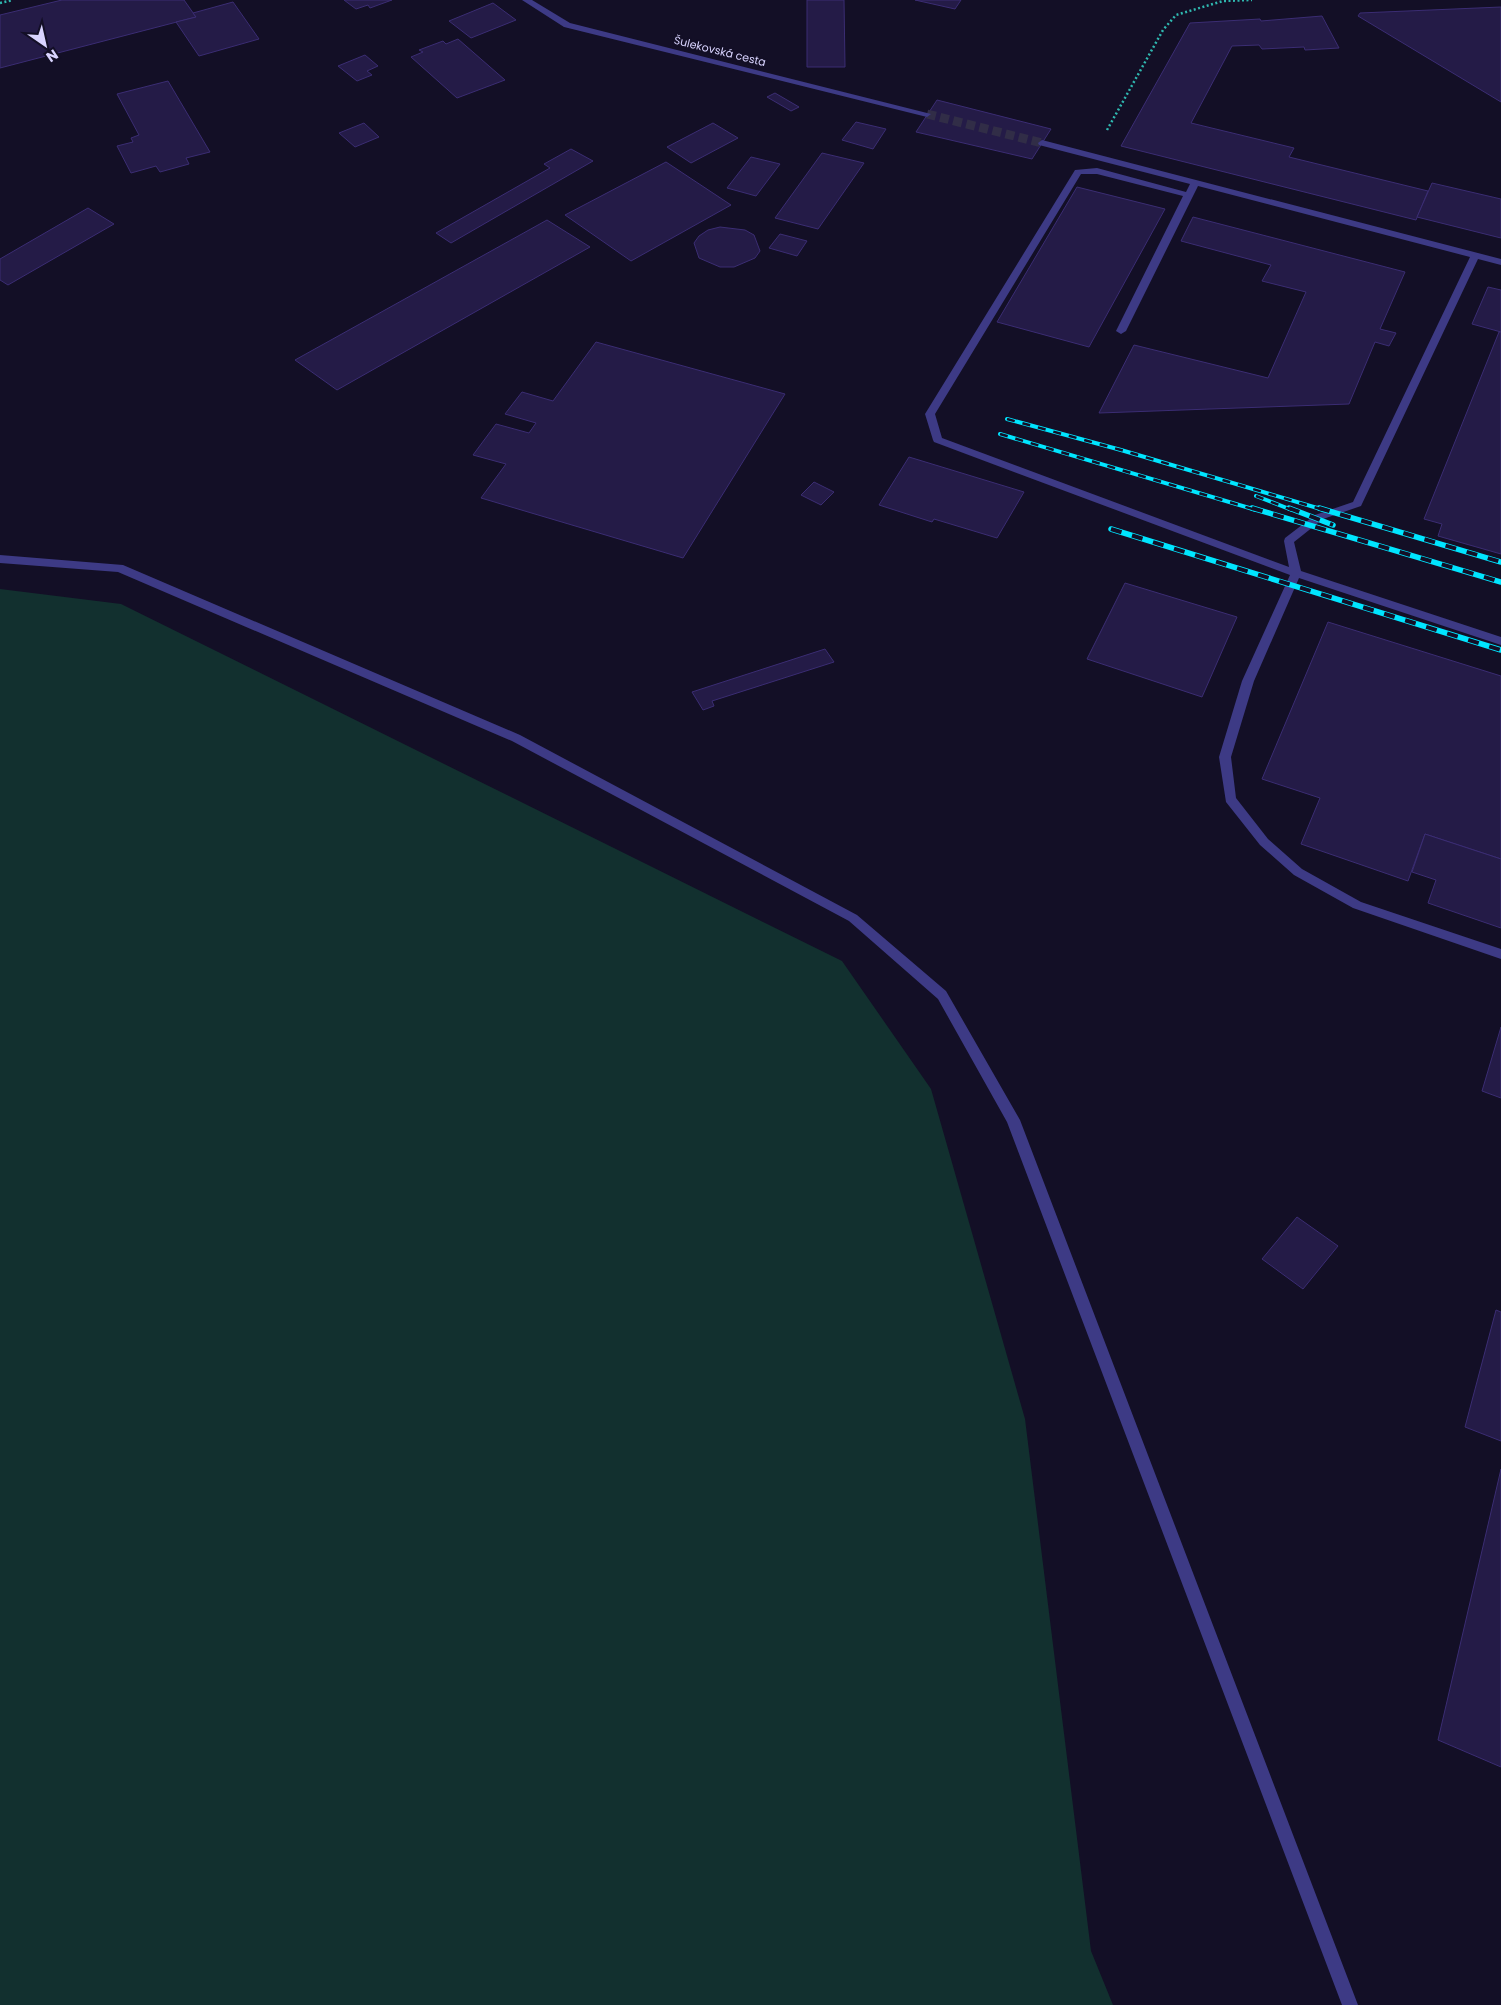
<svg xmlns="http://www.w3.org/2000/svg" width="1501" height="2005" font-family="Poppins,sans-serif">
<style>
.green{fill:#12302f}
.building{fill:#241b47;stroke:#3b2d73}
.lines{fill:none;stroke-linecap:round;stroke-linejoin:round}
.minor-tunnel{stroke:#312d47;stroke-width:9;stroke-dasharray:9 4.5;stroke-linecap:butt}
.path{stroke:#2fb8b0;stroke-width:2.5;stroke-dasharray:2 2.5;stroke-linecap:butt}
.minor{fill:#3d3a85;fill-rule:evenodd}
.rail-far1-casing{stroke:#00e5ff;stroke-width:4}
.rail-casing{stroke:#00e5ff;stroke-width:5.5}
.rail-far1{stroke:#130f26;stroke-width:2.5;stroke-dasharray:8;stroke-linecap:butt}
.rail{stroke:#130f26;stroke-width:4;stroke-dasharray:11;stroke-linecap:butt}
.labels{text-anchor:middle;stroke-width:4;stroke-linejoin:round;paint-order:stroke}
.far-street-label{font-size:11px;fill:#d9d4ff;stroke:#130f26}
</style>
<rect width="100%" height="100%" fill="#130f26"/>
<path class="green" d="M0,589L121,604L842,961L931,1089L1025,1419L1091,1951L1113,2005H0Z"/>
<g class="building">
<path d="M62,0H184L196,17L0,68V15Z"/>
<path d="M344,0H392L370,8L368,5L356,9Z"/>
<path d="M807,0H844L845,67H807Z"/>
<path d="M915,0H961L955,9Z"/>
<path d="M233,2L259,39L199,56L176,22L196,17L193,13Z"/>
<path d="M493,3L516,20L471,38L449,21Z"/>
<path d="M1501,7V102L1358,16L1360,13Z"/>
<path d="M1322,16L1339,48L1305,50L1304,47L1262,49L1259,45L1232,46L1191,123L1294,148L1289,157L1428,191L1416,220L1121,146L1190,23L1260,19L1261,21Z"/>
<path d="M458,39L505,80L457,98L411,57L423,52L419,50L443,41L446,44Z"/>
<path d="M365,55L378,66L367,71L372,75L357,81L338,66Z"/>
<path d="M168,81L210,152L186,158L189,164L160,172L156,166L131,173L117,146L133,142L131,138L139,135L117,94Z"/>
<path d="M775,93L799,107L791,111L767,97Z"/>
<path d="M937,100L1051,129L1032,159L916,132Z"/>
<path d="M856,122L886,129L873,149L842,140Z"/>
<path d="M364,123L379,137L355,147L339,133Z"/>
<path d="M713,123L738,138L691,163L667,147Z"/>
<path d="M571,149L593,161L451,243L436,233L550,168L544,164Z"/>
<path d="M822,153L864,163L818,229L775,218Z"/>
<path d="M751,157L780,164L756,196L727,188Z"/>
<path d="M666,162L731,205L631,261L565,215Z"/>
<path d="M1432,183L1501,199V238L1417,217Z"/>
<path d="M1077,187L1165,209L1089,347L997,322Z"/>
<path d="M88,208L114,224L8,285L0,280V259Z"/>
<path d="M1193,217L1405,272L1380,329L1396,333L1389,346L1375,342L1349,404L1099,413L1134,345L1268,378L1306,292L1262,281L1271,265L1181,241Z"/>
<path d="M547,220L590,247L337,390L295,360Z"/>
<path d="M720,227L745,230L754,235L760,251L755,258L734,267H720L699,258L694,243L699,236L708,230Z"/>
<path d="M780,234L807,241L797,256L769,248Z"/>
<path d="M1488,287L1501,290V332L1472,324Z"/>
<path d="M1499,332H1501V554L1438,536L1442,524L1424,519Z"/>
<path d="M596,342L785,394L683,558L481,498L506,464L473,455L496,424L529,433L536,423L505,414L522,392L553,401Z"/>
<path d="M909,457L1024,492L997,538L934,519L932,522L879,505Z"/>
<path d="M814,482L834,492L821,505L801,495Z"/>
<path d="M1125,583L1237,617L1202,697L1087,659Z"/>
<path d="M1328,622L1501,676V859L1425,834L1408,881L1301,844L1320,798L1262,779Z"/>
<path d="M825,649L834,662L712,701L714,706L703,710L692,692Z"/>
<path d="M1425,834L1501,859V928L1428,903L1436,880L1412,872Z"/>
<path d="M1501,1027V1098L1482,1091Z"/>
<path d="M1297,1217L1338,1246L1303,1289L1262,1259Z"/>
<path d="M1496,1310L1501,1312V1441L1465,1427Z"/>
<path d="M1501,1469V1767L1438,1740Z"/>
</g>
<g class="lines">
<path class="minor-tunnel" d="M927,114L1042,143"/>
<g class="path">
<path d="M0,3L13,0"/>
<path d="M1107,130L1163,30L1176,15L1223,1L1252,0"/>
</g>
<g class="minor">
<path d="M522,0H532L570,23L931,114L927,117L564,27Z"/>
<path d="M1042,140L1501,259V265L1478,259L1361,506L1323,519L1294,542L1301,571L1501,637V645L1299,578L1254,681L1231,757L1236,798L1268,839L1302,869L1361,902L1501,949V959L1353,908L1294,875L1260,845L1226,802L1219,757L1242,681L1290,575L934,442L933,440L925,414L1075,170L1097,168L1186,192L1190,184L1039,145L1038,143ZM1081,174H1097L1183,196L1116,331L1121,334L1126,331L1198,186L1470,257L1353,502L1315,515L1285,538L1284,541L1289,567L942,438L935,414Z"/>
<path d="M0,555L123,565L520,735L857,915L946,991L1020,1120L1358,2005H1342L1007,1122L938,999L849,921L512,741L118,572L0,563Z"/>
</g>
<defs>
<g id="rail-far1">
<path d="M1007,419L1121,450L1324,510"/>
<path d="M1000,434L1256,510"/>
<path d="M1256,496L1292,510"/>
</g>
<g id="rail">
<path d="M1252,508L1501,582"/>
<path d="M1289,508L1333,525"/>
<path d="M1319,508L1501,562"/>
<path d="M1111,529L1501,650"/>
</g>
</defs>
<use href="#rail-far1" class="rail-far1-casing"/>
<use href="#rail" class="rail-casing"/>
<use href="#rail-far1" class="rail-far1"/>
<use href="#rail" class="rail"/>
</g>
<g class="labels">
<g class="far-street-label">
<text transform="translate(720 51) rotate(14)" y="4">Šulekovská cesta</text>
</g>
</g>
<g transform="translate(45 45) rotate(146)" stroke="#130f26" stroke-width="4" paint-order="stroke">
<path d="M0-4L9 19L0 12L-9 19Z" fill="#d9d4ff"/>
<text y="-8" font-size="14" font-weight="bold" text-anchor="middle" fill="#d9d4ff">N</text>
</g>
</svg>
